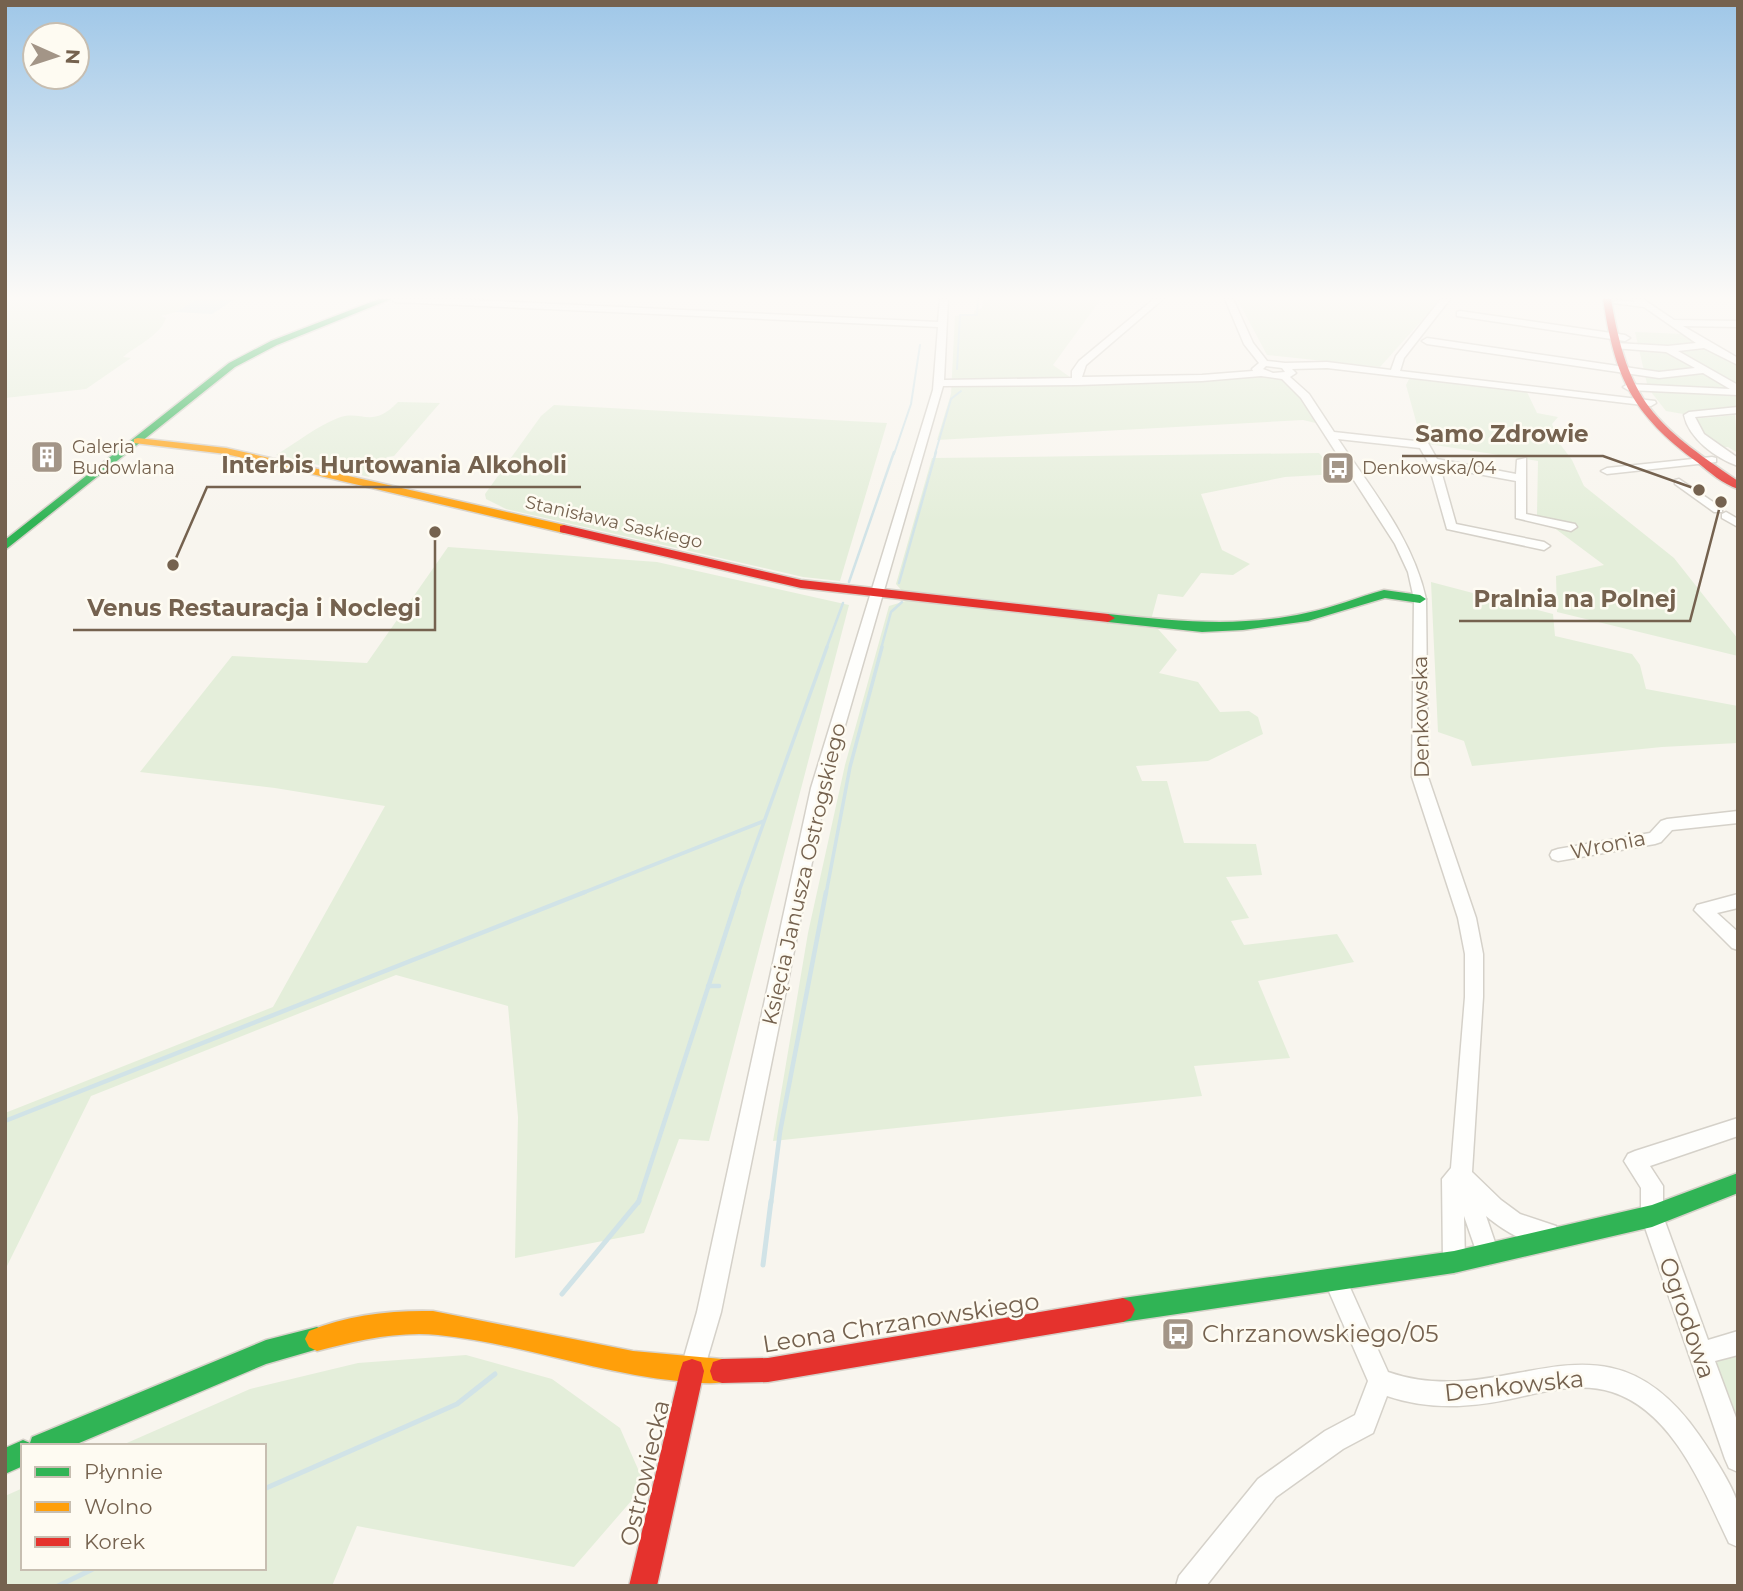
<svg xmlns="http://www.w3.org/2000/svg" width="1743" height="1591" font-family="Montserrat,sans-serif">
<style>
.green{fill:#e4eeda}
.water{fill:#d1e3e7}
.lines{fill:none;stroke-linecap:round;stroke-linejoin:round}
.stream-far4{stroke:#d1e3e7;stroke-width:2}
.stream-far3{stroke:#d1e3e7;stroke-width:2.5}
.stream-far2{stroke:#d1e3e7;stroke-width:3.5}
.stream-far1{stroke:#d1e3e7;stroke-width:4.5}
.stream{stroke:#d1e3e7;stroke-width:5}
.street-casing{stroke:#d5d1c9;stroke-width:3}
.fast-casing{stroke:#d6d1c9;stroke-width:3}
.slow-casing{stroke:#d6d1c9;stroke-width:3}
.jam-casing{stroke:#d6d1c9;stroke-width:3}
.street{fill:#fefefc;fill-rule:evenodd}
.fast{fill:#30b455;fill-rule:evenodd}
.slow{fill:#ff9f0a;fill-rule:evenodd}
.jam{fill:#e5322d;fill-rule:evenodd}
.labels{text-anchor:middle;stroke-width:5;stroke-linejoin:round;paint-order:stroke}
.far-poi-label{font-size:18px;fill:#75624f;stroke:#fefbf2;text-anchor:start}
.far-street-label{font-size:18px;fill:#75624f;stroke:#fefbf2}
.street-label{font-size:21px;fill:#75624f;stroke:#fefbf2}
.near-street-label{font-size:24px;fill:#75624f;stroke:#fefbf2}
.near-poi-label{font-size:24px;fill:#75624f;stroke:#fefbf2;text-anchor:start}
.leader{fill:none;stroke:#75624f;stroke-width:2.5}
.callout-dot{fill:#75624f;stroke:#fefbf2;stroke-width:2.5}
.callout-label{font-size:23px;text-anchor:middle;font-weight:bold;fill:#75624f;stroke:#fefbf2;stroke-width:5;stroke-linejoin:round;paint-order:stroke}
</style>
<rect width="100%" height="100%" fill="#f8f5ee"/>
<g class="green">
<path d="M5,299H197L176,312L161,316L166,318C160,336 137,345 123,357L131,358L86,389L5,398Z"/>
<path d="M983,299H1101L1053,365L1077,382L1262,373L1284,376L1324,425L1303,420L937,440L951,394L955,316L974,315V311L982,308Z"/>
<path d="M1237,299H1441L1380,367L1267,355Z"/>
<path d="M1635,332L1684,334L1738,364V410L1689,415L1666,411L1648,388Z"/>
<path d="M1417,378L1526,390L1537,413L1558,417L1552,424L1560,444L1572,460L1584,486L1674,558L1738,639V656L1557,612L1556,576L1604,565L1537,515L1538,461L1422,443L1406,385L1409,379Z"/>
<path d="M398,402L440,403L394,456L387,457L369,477L276,455C296,443 317,426 338,418C362,409 371,430 398,402Z"/>
<path d="M554,405L887,423L840,581L803,577L506,509L486,499L485,494L541,416Z"/>
<path d="M1735,415L1738,453L1728,447L1716,448L1691,419Z"/>
<path d="M1319,453L1337,474L1285,477L1201,494L1222,550L1250,564L1233,575L1201,573L1183,597L1158,594L1151,620L902,591L896,584L932,458Z"/>
<path d="M448,547L657,562L849,605L709,1141L679,1139L644,1233L515,1258L518,1117L508,1006L396,975L91,1096L5,1270V1113L273,1007L385,806L275,788L140,772L232,656L367,663Z"/>
<path d="M1431,582L1553,614L1555,636L1632,654L1640,665L1646,689L1738,706V743L1662,747L1472,766L1464,741L1438,732Z"/>
<path d="M909,600L1158,629L1177,650L1159,673L1198,682L1220,712L1249,711L1258,717L1263,734L1208,761L1136,766L1142,781H1167L1184,843L1256,844L1262,875L1226,877L1249,918L1231,921L1244,945L1337,934L1354,962L1258,981L1290,1058L1194,1066L1202,1096L773,1141L808,933L845,765L889,606Z"/>
<path d="M1738,1343V1459L1699,1354Z"/>
<path d="M466,1355L552,1379L620,1428L645,1485L574,1567L357,1526L332,1586H5V1496L23,1488V1568H264V1446H120L250,1389L358,1363Z"/>
</g>
<path class="water" d="M197,299H235L212,314L176,312Z"/>
<g class="lines">
<g class="stream-far4">
<path d="M957,369L960,315H977L978,299"/>
<path d="M894,454L911,404L920,345"/>
<path d="M935,454L951,399L961,391"/>
</g>
<g class="stream-far3">
<path d="M849,582L894,452"/>
<path d="M899,583L936,452"/>
<path d="M826,649L843,603"/>
<path d="M881,649L891,612L902,602"/>
</g>
<g class="stream-far2">
<path d="M580,894L764,821"/>
<path d="M738,894L827,647"/>
<path d="M826,894L850,767L882,647"/>
</g>
<g class="stream-far1">
<path d="M708,986H719"/>
<path d="M5,1121L585,892"/>
<path d="M638,1203L739,892"/>
<path d="M771,1203L780,1132L826,892"/>
</g>
<g class="stream">
<path d="M763,1265L771,1201"/>
<path d="M562,1294L639,1201"/>
<path d="M264,1489L457,1404L495,1374"/>
<path d="M58,1586L95,1568"/>
</g>
<defs>
<g id="street">
<path d="M391,299H452L938,322L940,299H948L944,380L1072,378V371L1079,361L1154,299H1163L1086,365L1082,377L1202,375L1253,371L1252,369L1259,363L1244,344L1225,299H1233L1253,343L1267,361L1285,363L1327,362L1391,370L1396,356L1441,299H1450L1404,358L1400,371L1655,401L1656,403L1651,406L1327,368L1292,369L1296,373L1290,377L1309,394L1334,432L1424,442L1428,443L1437,459L1516,474L1517,460L1526,458V514L1575,524L1577,527L1571,531L1516,518V481L1440,467L1456,524L1544,542L1550,546L1544,550L1447,529L1428,462L1420,448L1338,439C1372,490 1413,539 1426,599L1428,777L1476,918L1483,954V997L1472,1172L1501,1200L1520,1214L1556,1226L1559,1234L1556,1242C1534,1251 1503,1230 1486,1216L1499,1254L1496,1262L1488,1265L1480,1262L1464,1216L1465,1262L1462,1270L1454,1273L1446,1270L1443,1262L1442,1179L1451,1168L1465,997V954L1458,918L1412,777L1414,599L1408,572L1395,544L1301,398L1282,379L1261,376L1202,381L1077,385L943,386L827,788L721,1312L701,1380L692,1383L683,1380L680,1371L697,1312L811,788L933,390L938,327L395,302ZM1266,366L1282,368L1285,372L1273,373L1263,369Z"/>
<path d="M1633,299H1643L1674,320L1738,321V327L1683,326L1738,358V365L1704,348L1678,351L1738,385V395L1628,390L1623,387L1628,384L1730,389L1703,373L1659,378L1427,344L1422,341L1427,338L1659,372L1695,368L1666,352L1613,348V344L1616,343L1668,346L1696,343L1644,307L1613,303L1617,300L1635,302Z"/>
<path d="M1460,311L1625,335L1630,338L1625,341L1457,316V312Z"/>
<path d="M1738,407V413L1695,417L1704,434L1738,458V466C1716,458 1689,439 1684,415L1689,412Z"/>
<path d="M1712,457L1716,458V462L1607,474L1601,471L1607,468Z"/>
<path d="M1679,479L1722,508V512H1714L1675,484V480Z"/>
<path d="M1726,512L1738,519V527L1722,518V514Z"/>
<path d="M1738,811V823L1672,830L1661,842L1655,844L1558,861L1552,859L1550,855L1552,851L1558,849L1650,833L1661,821L1667,819Z"/>
<path d="M1738,894V908L1717,913L1738,932V950L1732,948L1694,910L1697,905Z"/>
<path d="M1738,1118V1136L1650,1166L1663,1186V1216L1708,1340L1738,1331V1355L1715,1361L1738,1423V1472L1729,1468L1725,1459L1641,1216V1188L1624,1161L1628,1154L1635,1151Z"/>
<path d="M1335,1269L1343,1272L1388,1372C1509,1414 1602,1296 1699,1435C1710,1451 1734,1487 1738,1505C1741,1517 1738,1534 1738,1547L1729,1543C1703,1489 1674,1412 1612,1392C1585,1383 1555,1389 1528,1395C1480,1407 1434,1412 1387,1396L1373,1433L1343,1449L1276,1497L1206,1586H1176L1179,1576L1258,1479L1325,1431L1355,1415L1368,1381L1324,1280L1327,1272Z"/>
</g>
<g id="fast">
<path d="M379,299H391L277,345L235,367L5,550V540L229,363L271,341Z"/>
<path d="M1384,590L1420,595L1426,599L1420,603L1385,598L1308,621L1243,630L1202,632L1108,622L1101,618L1108,614C1177,621 1238,628 1306,613C1333,608 1358,597 1384,590Z"/>
<path d="M1738,1173V1193L1652,1227L1454,1273L1123,1322L1115,1318L1111,1310L1115,1302L1123,1298L1454,1251L1652,1205Z"/>
<path d="M317,1327L325,1331L329,1339L325,1347L266,1364L72,1446H23V1466L5,1474V1448L23,1440L30,1443L32,1437L266,1340Z"/>
</g>
<g id="slow">
<path d="M138,438L226,448L564,525L570,529L564,533L226,454L134,443V439Z"/>
<path d="M433,1311L633,1351L722,1359L731,1362L734,1371L731,1380C715,1386 695,1382 678,1381C597,1373 519,1343 438,1335C397,1331 356,1341 317,1351L309,1347L305,1339L309,1331C347,1315 392,1310 433,1311Z"/>
</g>
<g id="jam">
<path d="M1603,299H1611C1628,402 1654,424 1738,481V489C1723,484 1709,472 1697,462C1632,414 1615,378 1603,299Z"/>
<path d="M564,525L801,580L1108,614L1115,618L1108,622L801,588L560,532V526Z"/>
<path d="M1123,1298L1131,1302L1135,1310L1131,1318L1123,1322L768,1382L722,1383L713,1380L710,1371L713,1362L722,1359L768,1358Z"/>
<path d="M692,1359L701,1362L704,1371L657,1586H629L680,1371L683,1362Z"/>
</g>
</defs>
<use href="#street" class="street-casing"/>
<use href="#fast" class="fast-casing"/>
<use href="#slow" class="slow-casing"/>
<use href="#jam" class="jam-casing"/>
<use href="#street" class="street"/>
<use href="#fast" class="fast"/>
<use href="#slow" class="slow"/>
<use href="#jam" class="jam"/>
</g>
<linearGradient id="sky" x2="0" y2="1"><stop stop-color="#9fc7e8"/><stop offset="0.57" stop-color="#fcfaf7"/><stop offset="1" stop-color="#fcfaf7" stop-opacity="0"/></linearGradient>
<rect width="1743" height="522" fill="url(#sky)"/>
<defs>
<symbol id="building-square" viewBox="-11 -11 22 22"><rect x="-9" y="-9" width="18" height="18" rx="4" fill="#a39587" stroke="#fefbf2"/><path d="M-4-6H4V6H1V3H-1V6H-4ZM-2.5-4.3h1.7v1.8h-1.7ZM.8-4.3h1.7v1.8H.8ZM-2.5-1h1.7V.8h-1.7ZM.8-1h1.7V.8H.8Z" fill="#fff"/></symbol>
<symbol id="bus-square" viewBox="-11 -11 22 22"><rect x="-9" y="-9" width="18" height="18" rx="4" fill="#a39587" stroke="#fefbf2"/><path d="M-5-6H5V4H4V6H2V4H-2V6H-4V4H-5ZM-3.5-4V0h7V-4ZM-3.5 1.2v1.5H-2V1.2ZM2 1.2v1.5H3.5V1.2Z" fill="#fff"/></symbol>
</defs>
<g fill-rule="evenodd">
<use href="#building-square" x="28" y="438" width="38" height="38"/>
<use href="#bus-square" x="1319" y="449" width="38" height="38"/>
<use href="#bus-square" x="1159" y="1315" width="38" height="38"/>
</g>
<g class="labels">
<g class="far-poi-label">
<text x="72" y="453">Galeria<tspan x="72" dy="21">Budowlana</tspan></text>
<text x="1362" y="474">Denkowska/04</text>
</g>
<g class="far-street-label">
<text transform="translate(614 522) rotate(13)" y="6">Stanisława Saskiego</text>
</g>
<g class="street-label">
<text transform="translate(1421 717) rotate(-91)" y="7">Denkowska</text>
<text transform="translate(1608 845) rotate(-11)" y="7">Wronia</text>
<text transform="translate(804 874) rotate(-77)" y="7">Księcia Janusza Ostrogskiego</text>
</g>
<g class="near-street-label">
<text transform="translate(1687 1318) rotate(71)" y="8">Ogrodowa</text>
<text transform="translate(901 1323) rotate(-9)" y="8">Leona Chrzanowskiego</text>
<text transform="translate(1514 1386) rotate(-6)" y="8">Denkowska</text>
<text transform="translate(645 1473) rotate(-77)" y="8">Ostrowiecka</text>
</g>
<g class="near-poi-label">
<text x="1202" y="1342">Chrzanowskiego/05</text>
</g>
</g>
<path class="leader" d="M1699 490L1603 456H1402M173 565L207 487H581M1721 502L1690 621H1459M435 532L435 630H73"/>
<g class="callout-dot">
<circle cx="1699" cy="490" r="7"/>
<circle cx="173" cy="565" r="7"/>
<circle cx="1721" cy="502" r="7"/>
<circle cx="435" cy="532" r="7"/>
</g>
<g class="callout-label">
<text x="1502" y="442">Samo Zdrowie</text>
<text x="394" y="473">Interbis Hurtowania Alkoholi</text>
<text x="1575" y="607">Pralnia na Polnej</text>
<text x="254" y="616">Venus Restauracja i Noclegi</text>
</g>
<rect width="1743" height="1591" fill="none" stroke="#75624f" stroke-width="14"/>
<rect x="21" y="1444" width="245" height="126" fill="#fefbf2" stroke="#c7beb1" stroke-width="2"/>
<rect x="35" y="1467" width="35" height="10" fill="#30b455" stroke="#c7beb1" stroke-width="2"/>
<text x="84" y="1479" font-size="21" fill="#75624f">Płynnie</text>
<rect x="35" y="1502" width="35" height="10" fill="#ff9f0a" stroke="#c7beb1" stroke-width="2"/>
<text x="84" y="1514" font-size="21" fill="#75624f">Wolno</text>
<rect x="35" y="1537" width="35" height="10" fill="#e5322d" stroke="#c7beb1" stroke-width="2"/>
<text x="84" y="1549" font-size="21" fill="#75624f">Korek</text>
<g transform="translate(56 56) rotate(93)"><circle r="33" fill="#fefbf2" stroke="#c7beb1" stroke-width="2"/>
<path d="M0-5L12 26L0 18L-12 26Z" fill="#a39587"/>
<text y="-10" font-size="19" font-weight="bold" text-anchor="middle" fill="#75624f">N</text>
</g>
</svg>
